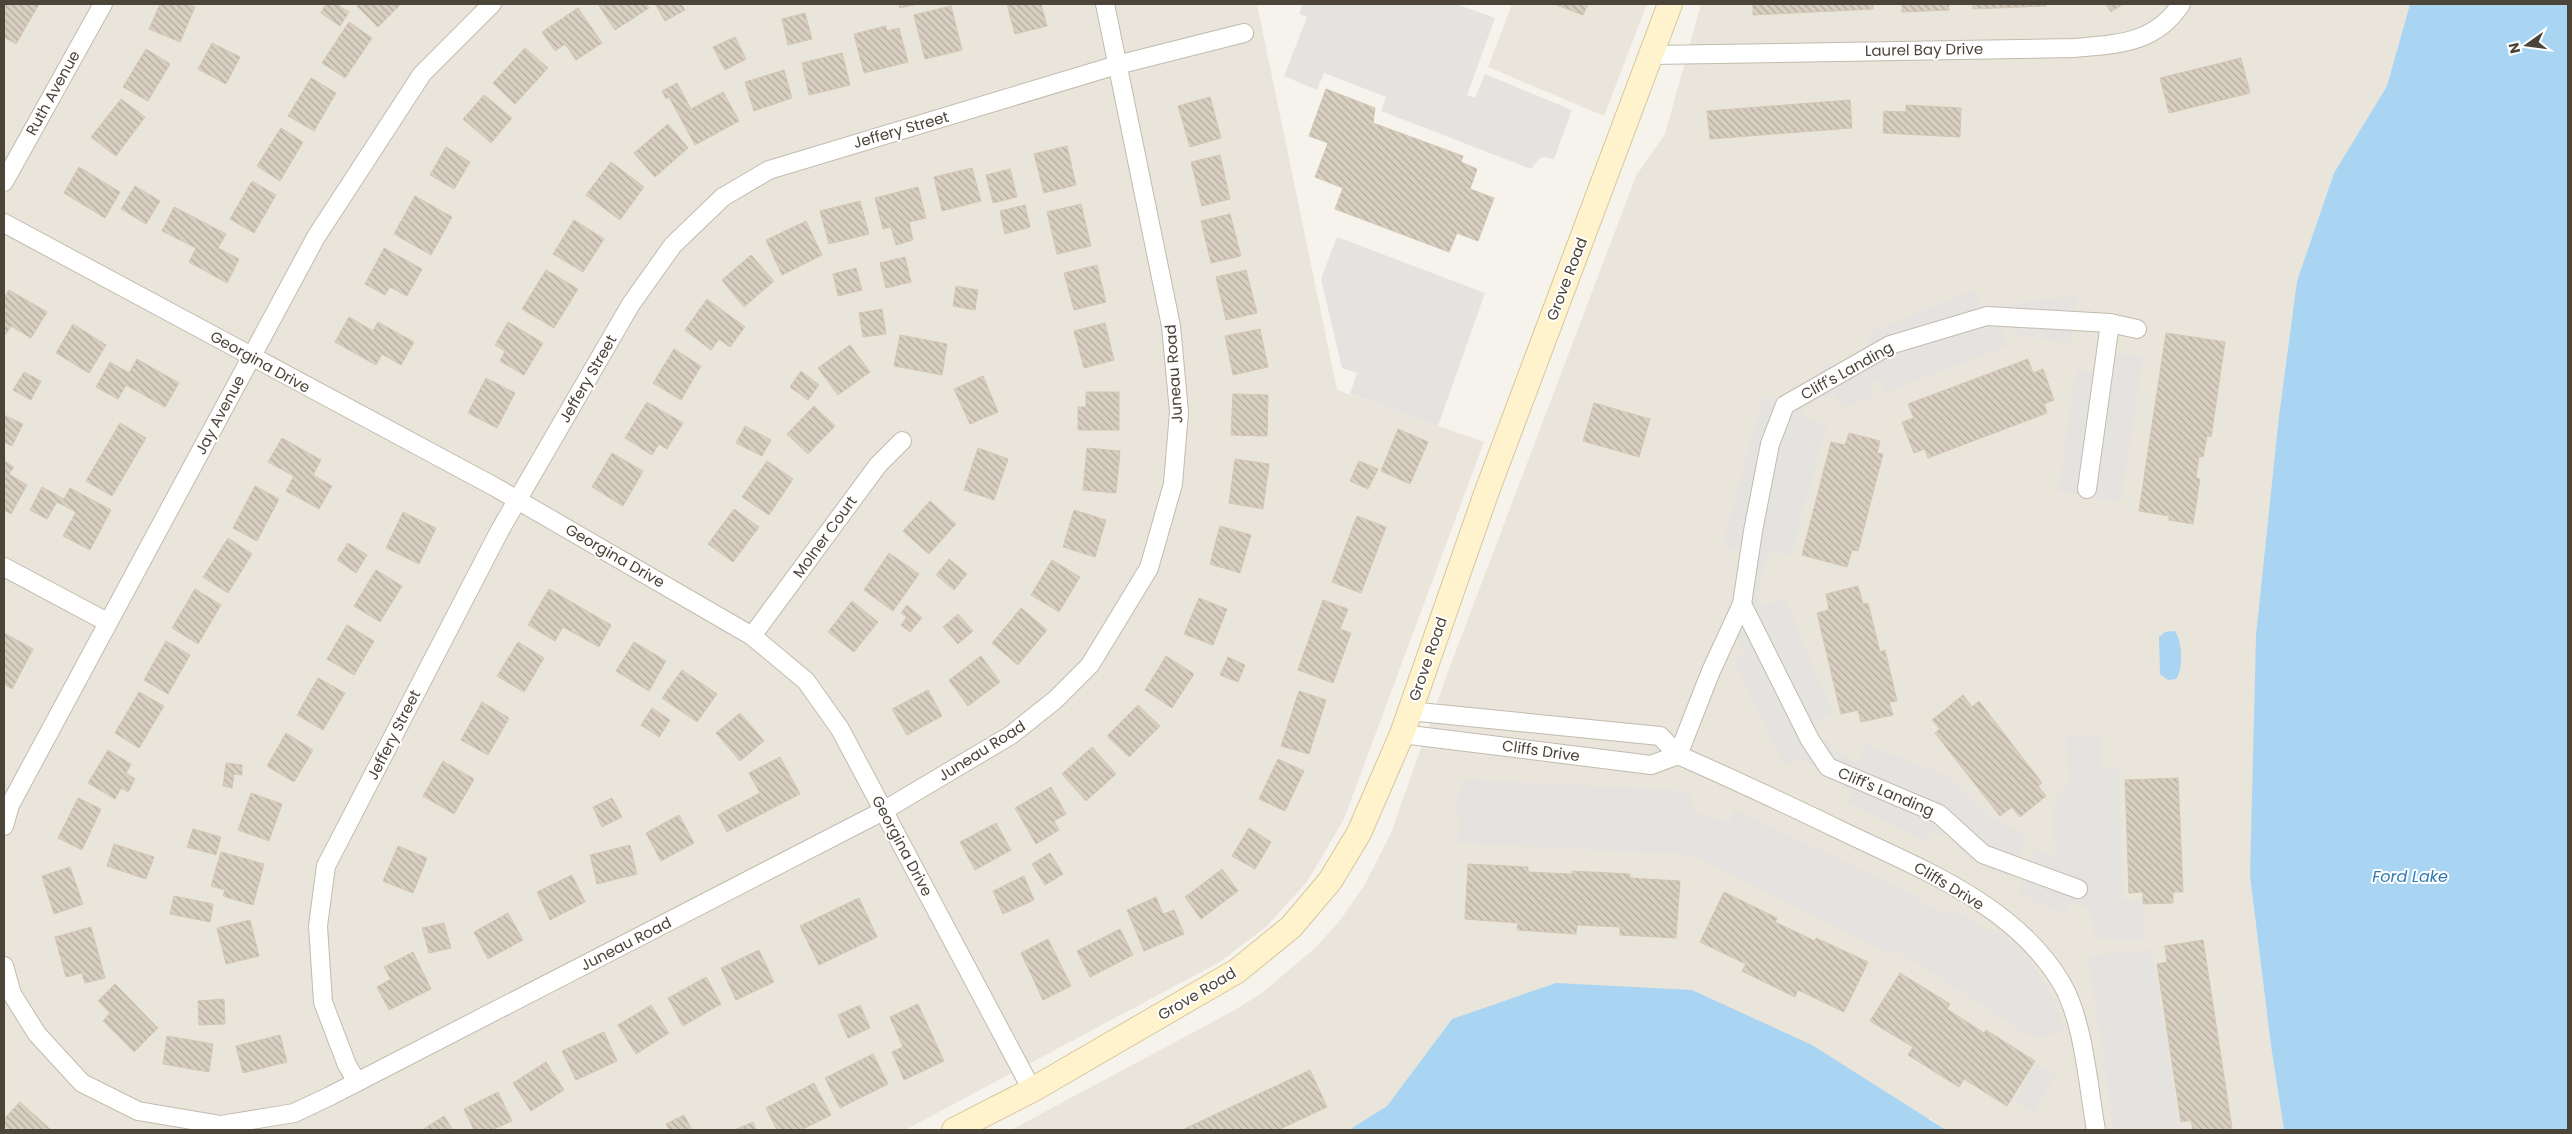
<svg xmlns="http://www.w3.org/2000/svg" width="2572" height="1134" font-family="Poppins,sans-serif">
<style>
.residential{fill:#eae5da}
.parking{fill:#e5e3e0}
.water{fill:#a9d4f2}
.building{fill:url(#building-back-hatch);stroke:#d3c7b4}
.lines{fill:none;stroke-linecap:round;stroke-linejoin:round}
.street-casing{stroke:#c2bbae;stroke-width:20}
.secondary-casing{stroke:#d6c79b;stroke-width:26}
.street{stroke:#fff;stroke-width:18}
.secondary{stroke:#fff3cd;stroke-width:24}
.labels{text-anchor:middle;stroke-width:4;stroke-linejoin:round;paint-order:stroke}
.street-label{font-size:15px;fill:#4b4439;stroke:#fff}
.water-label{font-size:16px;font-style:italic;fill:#2e7ab2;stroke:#fff}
</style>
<defs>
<pattern id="building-back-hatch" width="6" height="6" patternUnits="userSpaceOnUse" patternTransform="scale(1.25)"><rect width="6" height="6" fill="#d8cfc1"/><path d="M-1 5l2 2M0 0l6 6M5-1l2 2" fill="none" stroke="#b1aa9e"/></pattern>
</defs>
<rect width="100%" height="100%" fill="#f6f3ec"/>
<g class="residential">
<path d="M4,4H1257L1337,390L1484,442L1344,819L1307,882L1266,927L1218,963L905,1130H4Z"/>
<path d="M1512,4H1647L1604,116L1488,67Z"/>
<path d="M1701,4H2410L2387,86L2334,173L2297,281L2279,416L2250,876L2271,1046L2284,1130H1946L1931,1119L1452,1019L1387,1106L1349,1130H1011L1233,1011L1262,993L1314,949L1338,923L1364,886L1391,833L1446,677L1636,176L1665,134Z"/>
</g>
<g class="parking">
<path d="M1303,4H1456L1495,18L1467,95L1475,98L1485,74L1572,110L1554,159L1544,157L1539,159L1531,169L1381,111L1386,97L1324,73L1317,90L1284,76L1307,17L1299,14Z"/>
<path d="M1337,237L1485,293L1438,426L1350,394L1357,373L1342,368L1321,279Z"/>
<path d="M1976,289L1983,307L2078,295L2070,344L2014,334L2016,324L2012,323L2002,333L2007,346L1884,393L1879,381L1875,380L1871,386L1874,396L1841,409L1836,395L1832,394L1806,406L1802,417L1827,424L1790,556L1770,551L1758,592L1759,600L1763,607L1785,598L1833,714L1813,722L1818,733L1832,747L1854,762L1859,761L1866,744L1952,778L1993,817L2027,836L2009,877L1988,868L1958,849L1945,831L1940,837L1933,832L1927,842L1848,803L1853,792L1814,768L1807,761L1799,760L1784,766L1734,661L1746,655L1726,619L1740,581L1745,553L1722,547L1763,396L1777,400L1781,399L1809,382L1829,362L1836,368L1871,348L1866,334Z"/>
<path d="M2097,350L2143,357L2121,502L2058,492L2076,370L2093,373Z"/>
<path d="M2101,734V768L2120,767L2122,900H2142L2144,940L2095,939L2091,914L2084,906L2070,903L2065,916L2018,893L2034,849L2055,857L2053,808L2059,793L2069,782L2066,736Z"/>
<path d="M1462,779L1688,791L1694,800L1692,808L1695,812L1726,822H1730L1735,809L1912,894L1941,913H1946L1951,907L1996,935L1998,931L2006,936L2028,958L2038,972L2057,1005L2064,1030L2044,1038L2031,1037L1901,953L1885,952L1693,855L1458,843L1460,816H1454Z"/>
<path d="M2152,949L2180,1130H2114L2088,956Z"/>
<path d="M2036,1063L2056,1075L2034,1112L2014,1100Z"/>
</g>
<g class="water">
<path d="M2410,4H2568V1130H2284L2271,1046L2250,876L2256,636L2279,416L2297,281L2334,173L2387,86Z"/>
<path d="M2175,631C2182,641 2184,668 2176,679L2168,680L2160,674L2159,637L2165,632Z"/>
<path d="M1556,983L1692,990L1812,1045L1946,1130H1349L1387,1106L1452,1019Z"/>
</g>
<g class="building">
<path d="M4,4H39L16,44L4,37Z"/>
<path d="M160,4H187L195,7L180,42L149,29Z"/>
<path d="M326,4H336L349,12L340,26L321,13Z"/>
<path d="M359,4H401L378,27L357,6Z"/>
<path d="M598,4H646L649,8L615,30Z"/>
<path d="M655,4H681L685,10L665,21Z"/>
<path d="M899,4H918L900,8Z"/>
<path d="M1007,4H1041L1047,26L1015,34Z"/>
<path d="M1554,4H1588L1583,15Z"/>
<path d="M1753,4H1873V9L1753,15Z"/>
<path d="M1902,4H1949V10L1902,12Z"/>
<path d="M1973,4H2046V6L1973,9Z"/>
<path d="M2106,4H2123L2111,12Z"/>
<path d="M951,6L962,50L925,59L914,15Z"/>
<path d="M578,8L602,43L576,60L565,44L555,51L542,32Z"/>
<path d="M805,13L812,39L788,45L782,19Z"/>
<path d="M349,22L372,38L345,78L322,63Z"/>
<path d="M886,26L887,31L899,28L908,62L864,73L854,34Z"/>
<path d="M735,37L746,59L725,70L713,47Z"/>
<path d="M212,43L240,57L226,84L198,69Z"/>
<path d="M525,48L548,68L515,104L493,83Z"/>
<path d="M146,49L170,64L148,101L123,87Z"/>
<path d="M842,53L850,85L809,95L802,63Z"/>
<path d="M2241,58L2250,93L2169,113L2160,78Z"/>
<path d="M784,70L792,98L754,111L745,82Z"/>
<path d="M311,78L336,93L314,131L288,116Z"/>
<path d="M677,83L691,109L723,92L739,121L695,145L669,97L666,99L662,91Z"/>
<path d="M1326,89L1375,108L1373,123L1463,156L1461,162L1477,169L1470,189L1494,198L1478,241L1457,233L1449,252L1335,209L1343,188L1315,177L1328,143L1309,136Z"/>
<path d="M484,95L512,118L491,143L463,119Z"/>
<path d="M1210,97L1221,138L1190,147L1178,106Z"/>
<path d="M121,99L145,117L116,156L91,137Z"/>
<path d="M1850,100L1852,128L1710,139L1707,111Z"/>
<path d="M1906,105L1961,108L1960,137L1883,133L1884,111L1906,112Z"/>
<path d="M668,124L688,148L655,177L634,153Z"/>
<path d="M281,128L303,142L280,181L257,166Z"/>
<path d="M1067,146L1076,185L1044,193L1034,154Z"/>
<path d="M446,147L470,162L454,189L430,175Z"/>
<path d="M1220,155L1230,199L1202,206L1191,162Z"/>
<path d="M611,162L644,187L620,220L586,195Z"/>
<path d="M79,167L120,192L105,218L64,193Z"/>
<path d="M972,168L981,201L942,211L934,177Z"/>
<path d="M1010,169L1017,197L993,203L986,175Z"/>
<path d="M252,181L276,195L254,233L230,219Z"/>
<path d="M135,186L160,201L146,224L121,209Z"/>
<path d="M918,187L926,218L909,222L913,240L896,245L891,227L883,229L875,198Z"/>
<path d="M415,196L452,217L431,255L394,234Z"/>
<path d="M860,201L869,234L829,244L820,211Z"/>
<path d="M1081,204L1091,246L1057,254L1047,212Z"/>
<path d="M1025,205L1030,227L1005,234L1000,211Z"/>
<path d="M174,207L226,234L218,248L239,259L227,283L189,262L196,248L162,231Z"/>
<path d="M1230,214L1241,256L1211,263L1201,221Z"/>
<path d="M574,220L604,239L583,272L553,254Z"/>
<path d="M806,221L822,255L782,275L766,240Z"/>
<path d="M384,248L422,269L407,296L390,287L385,295L365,284Z"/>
<path d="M751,255L774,281L744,307L722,280Z"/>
<path d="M905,257L911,282L886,288L880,263Z"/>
<path d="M1097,265L1106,302L1074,310L1064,273Z"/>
<path d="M856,268L862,290L838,296L833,274Z"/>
<path d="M546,270L578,289L554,328L522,309Z"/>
<path d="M1246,270L1257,313L1226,320L1216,277Z"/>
<path d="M956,286L978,290L975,310L953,306Z"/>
<path d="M9,290L47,312L31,338L11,326L6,334L4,333V298Z"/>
<path d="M707,299L745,327L730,347L719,339L711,350L685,330Z"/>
<path d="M882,309L886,334L863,337L859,313Z"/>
<path d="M349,317L373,331L378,322L414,342L401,365L382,354L376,365L335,342Z"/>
<path d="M508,322L543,343L524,375L500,361L505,351L495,345Z"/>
<path d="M1105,323L1114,360L1084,368L1074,331Z"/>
<path d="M73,324L106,345L89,373L56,353Z"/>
<path d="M1260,329L1268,367L1233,375L1225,336Z"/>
<path d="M2166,333L2225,342L2211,437L2207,436L2203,457L2199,456L2196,478L2200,479L2193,524L2169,520V516L2139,511Z"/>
<path d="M900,335L947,344L942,375L894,366Z"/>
<path d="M850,345L870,372L838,395L818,368Z"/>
<path d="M674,349L701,366L681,400L653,383Z"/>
<path d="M137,359L179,383L165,407L126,385L118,399L96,387L110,362L129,373Z"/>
<path d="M2028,359L2033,373L2043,369L2054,400L2044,404L2047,413L1928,458L1925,449L1914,453L1902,422L1914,418L1908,404Z"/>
<path d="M801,371L819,385L808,400L790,387Z"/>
<path d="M24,372L41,381L31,400L13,390Z"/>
<path d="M983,376L998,412L970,424L954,389Z"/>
<path d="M486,378L515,393L497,428L468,413Z"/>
<path d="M1086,392H1119V430H1078V407H1086Z"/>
<path d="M1233,394L1268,395L1267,436L1231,435Z"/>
<path d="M647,402L683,423L667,449L659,444L652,455L625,438Z"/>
<path d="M1594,403L1650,419L1639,457L1583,441Z"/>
<path d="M814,406L835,426L808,454L787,434Z"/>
<path d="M4,415L23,424L12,446L4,442Z"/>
<path d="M120,423L146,438L112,496L86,481Z"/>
<path d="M745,426L771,440L762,456L736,443Z"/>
<path d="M1398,429L1428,442L1410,484L1381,471Z"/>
<path d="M1849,433L1880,441L1877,453L1883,454L1858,551L1852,550L1847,567L1802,555L1831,442L1845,445Z"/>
<path d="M282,438L321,460L313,475L332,486L319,509L286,491L294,476L268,462Z"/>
<path d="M978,448L1008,459L994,500L964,490Z"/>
<path d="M1087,448L1120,451L1116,493L1083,490Z"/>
<path d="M612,453L643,471L623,506L592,487Z"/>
<path d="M1235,459L1269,464L1263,509L1229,503Z"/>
<path d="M4,461L14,467L9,474L27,485L11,514L4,510Z"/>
<path d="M767,461L793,479L769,515L742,497Z"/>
<path d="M1359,461L1378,469L1368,489L1350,481Z"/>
<path d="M255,486L279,499L257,541L233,528Z"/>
<path d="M42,487L64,499L70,488L111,510L90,550L63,536L76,512L57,502L47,519L30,510Z"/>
<path d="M930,501L956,524L929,554L903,531Z"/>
<path d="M734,509L759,527L733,562L708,544Z"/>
<path d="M1074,510L1106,520L1095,557L1063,547Z"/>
<path d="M403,512L436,528L419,564L386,548Z"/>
<path d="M1357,516L1386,527L1361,593L1332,582Z"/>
<path d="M1220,526L1251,535L1240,573L1210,564Z"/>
<path d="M228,538L252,554L228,593L203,577Z"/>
<path d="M348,543L367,555L356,573L337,560Z"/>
<path d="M889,553L919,574L893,611L864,590Z"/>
<path d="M949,559L967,574L954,590L936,575Z"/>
<path d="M1052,560L1080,577L1059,612L1031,595Z"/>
<path d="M376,570L402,586L380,622L354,606Z"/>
<path d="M1858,586L1863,604L1868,603L1880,652L1885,650L1897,701L1889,702L1893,715L1861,722L1858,710L1841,714L1817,613L1829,610L1826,594Z"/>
<path d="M195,589L221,605L198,644L172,628Z"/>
<path d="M549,589L611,625L599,647L563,627L555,641L528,625Z"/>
<path d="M1199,598L1227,609L1213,645L1184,634Z"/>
<path d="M1323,600L1348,609L1340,629L1351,633L1333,683L1298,670Z"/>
<path d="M852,601L878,622L854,652L828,632Z"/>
<path d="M907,605L922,618L910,632L901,625L907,617L901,613Z"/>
<path d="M1021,608L1047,630L1018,665L992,643Z"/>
<path d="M958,614L973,631L958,644L943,627Z"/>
<path d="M347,625L374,641L354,675L327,659Z"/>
<path d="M4,633L33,649L12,689L4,684Z"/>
<path d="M166,641L190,655L168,694L144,680Z"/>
<path d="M518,642L544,658L524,692L497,676Z"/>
<path d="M634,642L666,661L649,691L616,671Z"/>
<path d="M981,656L1000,682L968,706L949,680Z"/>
<path d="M1166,656L1194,674L1172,708L1145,690Z"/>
<path d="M1228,657L1245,665L1238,682L1220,675Z"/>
<path d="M682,670L717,694L697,722L662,698Z"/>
<path d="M318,678L345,693L323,730L297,715Z"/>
<path d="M928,690L942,716L907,735L892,709Z"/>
<path d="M1299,691L1326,700L1309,754L1281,746Z"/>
<path d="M139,692L164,706L139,748L115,733Z"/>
<path d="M1963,695L1972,707L1979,701L2042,783L2038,786L2046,796L2020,817L2012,807L2000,816L1935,733L1940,729L1932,720Z"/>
<path d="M482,702L509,718L488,755L461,740Z"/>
<path d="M1138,705L1160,726L1129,757L1107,736Z"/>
<path d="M652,708L670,720L659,737L641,725Z"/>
<path d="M740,713L764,741L740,761L716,733Z"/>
<path d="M286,733L313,750L294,782L267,766Z"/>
<path d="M1092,747L1116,774L1086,801L1062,774Z"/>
<path d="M108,750L131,764L126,773L135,779L128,792L121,788L115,799L88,783Z"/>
<path d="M780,757L800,794L727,832L718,815L760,793L749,773Z"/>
<path d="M1278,759L1304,771L1285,811L1259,799Z"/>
<path d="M443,761L474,779L454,814L423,796Z"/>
<path d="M226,763L242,765V775L234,774L232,788L223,786Z"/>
<path d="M2178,778L2183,892H2173V903L2143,904V892L2129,893L2125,780Z"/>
<path d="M1051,787L1066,814L1054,821L1059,830L1036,844L1015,808Z"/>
<path d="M251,793L282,804L269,841L238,830Z"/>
<path d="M78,798L101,809L82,850L58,838Z"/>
<path d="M612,798L622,817L602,827L593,807Z"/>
<path d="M679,815L694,843L661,861L646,833Z"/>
<path d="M996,823L1011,850L975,870L960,842Z"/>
<path d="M1249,828L1271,842L1255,869L1232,856Z"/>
<path d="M193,829L221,837L216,855L187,847Z"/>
<path d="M114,844L154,857L146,879L107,866Z"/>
<path d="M630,845L637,874L597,884L590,855Z"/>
<path d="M398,846L427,858L413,893L383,881Z"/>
<path d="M221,852L264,864L253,905L223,896L225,890L211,886Z"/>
<path d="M1050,853L1063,874L1045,885L1032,864Z"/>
<path d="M1468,864L1528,867V872L1572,874V871L1630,874V878L1680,881L1676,938L1620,935V927L1577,925L1576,934L1517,930L1518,923L1465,919Z"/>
<path d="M70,867L83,904L54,914L42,876Z"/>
<path d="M1222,869L1238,891L1201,919L1185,897Z"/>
<path d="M572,875L585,902L550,920L537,892Z"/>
<path d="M1024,876L1034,900L1003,914L993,891Z"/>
<path d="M1724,892L1777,918L1775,922L1815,941L1816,938L1868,962L1844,1012L1798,990L1795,997L1742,971L1746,964L1700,942Z"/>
<path d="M174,896L213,904L210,922L170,914Z"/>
<path d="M1156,897L1163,914L1174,910L1184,934L1144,951L1127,910Z"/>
<path d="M859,898L877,937L819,965L800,926Z"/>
<path d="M508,913L523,940L488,959L474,932Z"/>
<path d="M250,920L259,956L226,964L217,928Z"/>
<path d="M444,923L451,948L429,953L422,928Z"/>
<path d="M91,927L105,978L85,983L82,973L66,977L55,937Z"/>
<path d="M1120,929L1133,955L1090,977L1077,951Z"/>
<path d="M1048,939L1071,986L1043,1000L1021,953Z"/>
<path d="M2203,940L2232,1128L2217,1130H2193L2191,1120L2181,1122L2157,964L2167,962L2165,946Z"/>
<path d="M759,950L774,982L736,1000L721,968Z"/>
<path d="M413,952L431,989L389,1010L377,987L391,979L384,967Z"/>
<path d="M1900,973L1950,1004L1947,1009L1984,1033L1986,1030L2035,1061L2007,1106L1964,1079L1959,1087L1908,1055L1913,1047L1870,1021Z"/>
<path d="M706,977L721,1004L683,1026L668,998Z"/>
<path d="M115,984L158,1028L134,1052L103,1021L110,1013L98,1001Z"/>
<path d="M224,999L225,1024L199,1025L198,1001Z"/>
<path d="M918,1004L944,1061L904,1080L892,1052L903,1047L890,1017Z"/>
<path d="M651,1005L669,1033L636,1054L618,1025Z"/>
<path d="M860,1005L870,1028L848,1038L838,1015Z"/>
<path d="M604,1032L617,1061L576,1080L562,1051Z"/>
<path d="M280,1035L287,1062L243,1073L236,1046Z"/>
<path d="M167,1036L213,1044L209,1072L163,1064Z"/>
<path d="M873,1054L888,1084L840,1108L825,1078Z"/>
<path d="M546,1062L564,1090L531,1111L513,1083Z"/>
<path d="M1310,1070L1327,1107L1278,1130H1182Z"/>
<path d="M814,1083L831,1115L801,1130H777L766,1108Z"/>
<path d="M498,1092L512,1121L492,1130H474L464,1109Z"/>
<path d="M20,1102L51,1130H9L4,1125V1119Z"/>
<path d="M684,1115L692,1130H670L666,1124Z"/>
<path d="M444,1116L453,1130H422Z"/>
<path d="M753,1122L756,1130H734Z"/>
</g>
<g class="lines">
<defs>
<g id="street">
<path d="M1652,55L2074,48C2117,44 2155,44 2181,4"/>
<path d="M4,182L103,4"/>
<path d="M4,223L495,487L752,636L806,681L840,729L1032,1090"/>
<path d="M2087,489L2110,323"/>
<path d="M4,567L107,622"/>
<path d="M1742,604L1810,740L1828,767L1939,814L1983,854L2078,889"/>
<path d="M752,636L878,465L902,441"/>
<path d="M1409,711L1660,736L1678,755C1733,779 1788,805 1842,831C1921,869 2016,905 2062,984C2084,1022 2088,1086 2096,1130"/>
<path d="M1402,734L1651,765L1678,755"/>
<path d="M1678,755L1711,671L1742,604L1753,531L1770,444L1785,405L1890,345L1987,316L2110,323L2137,329"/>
<path d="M4,826L10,805L316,237L422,74L492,4"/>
<path d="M4,966L12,994L37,1034L82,1083L138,1111L221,1125L294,1113L330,1096L883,811L1011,735L1055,700L1090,665L1149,568L1173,484L1179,412L1171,326L1105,4"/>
<path d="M357,1082L347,1065L323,1002L318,926L326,866L500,530L631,304L673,245L723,197L769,170L1117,65L1244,33"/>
</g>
<path id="secondary" d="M954,1130L1032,1090L1237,971L1291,927L1330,881L1359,833L1402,734L1487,491L1670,4"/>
</defs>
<use href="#street" class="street-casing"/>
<use href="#secondary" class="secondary-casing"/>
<use href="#street" class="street"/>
<use href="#secondary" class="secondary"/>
</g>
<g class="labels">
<g class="street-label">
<text transform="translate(1924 50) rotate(-1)" y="5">Laurel Bay Drive</text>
<text transform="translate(53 93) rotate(-61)" y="5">Ruth Avenue</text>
<text transform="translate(901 130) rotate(-16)" y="5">Jeffery Street</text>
<text transform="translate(1567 279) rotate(-69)" y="5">Grove Road</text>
<text transform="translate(260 362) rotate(29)" y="5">Georgina Drive</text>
<text transform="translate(1847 371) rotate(-29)" y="5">Cliff's Landing</text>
<text transform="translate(1174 374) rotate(-94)" y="5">Juneau Road</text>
<text transform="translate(588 379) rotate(-60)" y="5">Jeffery Street</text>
<text transform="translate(220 415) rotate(-62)" y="5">Jay Avenue</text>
<text transform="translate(825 537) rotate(-54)" y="5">Molner Court</text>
<text transform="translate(615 556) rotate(30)" y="5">Georgina Drive</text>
<text transform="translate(1428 659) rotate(-71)" y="5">Grove Road</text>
<text transform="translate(394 735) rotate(-63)" y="5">Jeffery Street</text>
<text transform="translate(982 751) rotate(-32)" y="5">Juneau Road</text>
<text transform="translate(1541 751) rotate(8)" y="5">Cliffs Drive</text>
<text transform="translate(1886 792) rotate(23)" y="5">Cliff's Landing</text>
<text transform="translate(902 846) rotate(62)" y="5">Georgina Drive</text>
<text transform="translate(1949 886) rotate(31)" y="5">Cliffs Drive</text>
<text transform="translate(626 944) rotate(-27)" y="5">Juneau Road</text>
<text transform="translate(1197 994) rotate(-31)" y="5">Grove Road</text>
</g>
<g class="water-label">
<text x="2410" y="882">Ford Lake</text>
</g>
</g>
<rect width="2572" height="1134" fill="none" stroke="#4b4439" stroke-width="10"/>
<g transform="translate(2527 45) rotate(256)" stroke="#ffffff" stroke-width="4" paint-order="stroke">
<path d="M0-4L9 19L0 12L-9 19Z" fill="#4b4439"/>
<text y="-8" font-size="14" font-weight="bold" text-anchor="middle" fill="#4b4439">N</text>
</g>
</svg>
